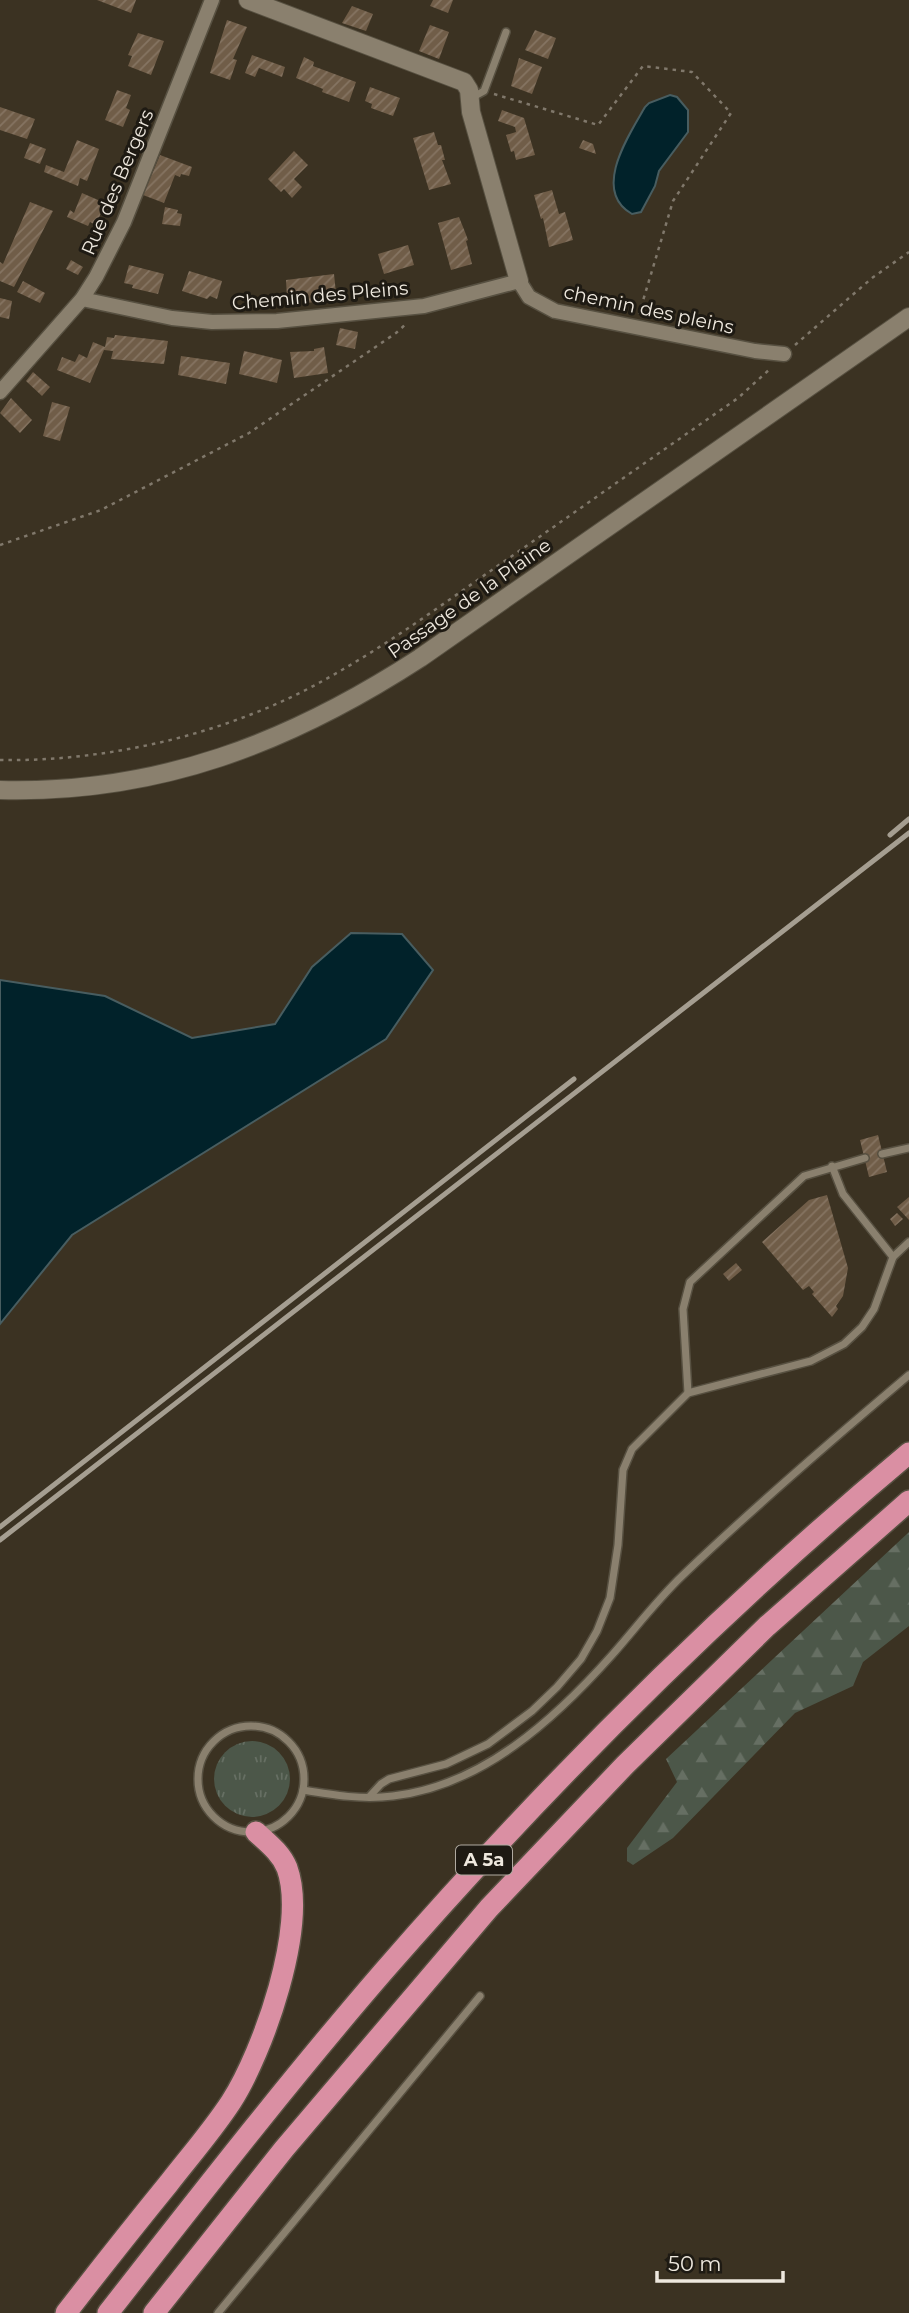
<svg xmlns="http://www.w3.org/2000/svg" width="909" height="2313" font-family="Montserrat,sans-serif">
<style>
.grass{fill:url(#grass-tufts)}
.forest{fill:url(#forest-firs)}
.water{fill:#01222a;stroke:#485d60;stroke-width:2}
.building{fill:url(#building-hatch)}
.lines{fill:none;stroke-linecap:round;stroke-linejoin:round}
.service-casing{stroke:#575041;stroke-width:10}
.minor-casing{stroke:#575041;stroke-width:17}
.tertiary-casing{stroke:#575041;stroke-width:20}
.motorway-casing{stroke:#575041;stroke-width:24}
.path{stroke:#80786b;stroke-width:2.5;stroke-dasharray:3.5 5;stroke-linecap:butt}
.service{stroke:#8a806e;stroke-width:7}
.minor{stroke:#8a806e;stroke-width:14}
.tertiary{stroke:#8a806e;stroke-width:18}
.motorway{stroke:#da8fa3;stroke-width:21}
.rail{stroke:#a59e91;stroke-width:5}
.labels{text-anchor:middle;stroke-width:6;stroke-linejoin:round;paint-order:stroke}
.shield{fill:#1e1a13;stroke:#b0aaa1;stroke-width:2}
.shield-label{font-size:18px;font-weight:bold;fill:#eee8de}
.street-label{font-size:19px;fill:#eee8de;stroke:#1e1a13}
</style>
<defs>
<pattern id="grass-tufts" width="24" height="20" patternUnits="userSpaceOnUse" patternTransform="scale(1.75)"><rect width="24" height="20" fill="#4c5749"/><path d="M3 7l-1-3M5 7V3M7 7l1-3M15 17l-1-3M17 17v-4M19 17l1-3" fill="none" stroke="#666f63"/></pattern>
<pattern id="forest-firs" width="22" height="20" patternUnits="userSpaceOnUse" patternTransform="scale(1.75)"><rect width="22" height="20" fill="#4c5749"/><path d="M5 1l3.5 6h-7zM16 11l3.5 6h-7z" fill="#666f63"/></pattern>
<pattern id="building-hatch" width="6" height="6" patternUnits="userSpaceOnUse" patternTransform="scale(1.75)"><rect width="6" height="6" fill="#705d48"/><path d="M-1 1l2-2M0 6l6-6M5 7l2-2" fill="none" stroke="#857462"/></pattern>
</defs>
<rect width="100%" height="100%" fill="#3b3222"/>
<circle class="grass" cx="252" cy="1779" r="38"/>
<path class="forest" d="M909,1532V1626L863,1662L853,1686L795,1713L673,1838L633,1865L627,1861V1848L677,1782L666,1759Z"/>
<g class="water">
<path d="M670,95L677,97L688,110V132L659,171L655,186L641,212L632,214C591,191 629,135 645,107L649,103Z"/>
<path d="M351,933L402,934L433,970L386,1039L72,1235L0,1324V980L105,996L192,1038L275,1024L312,967Z"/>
</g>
<g class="building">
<path d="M97,0H136L131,13Z"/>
<path d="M433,0H453L448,13L430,6Z"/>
<path d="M352,6L373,14L366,31L342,23Z"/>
<path d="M227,20L247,27L233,59L237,60L230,80L210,73Z"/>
<path d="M430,25L449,32L439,59L419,51Z"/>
<path d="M535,30L556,38L548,59L525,50Z"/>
<path d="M138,33L164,41L151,75L128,66L132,56L128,55Z"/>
<path d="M252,55L285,67L282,77L259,68L255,77L245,73Z"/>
<path d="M304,57L314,62L313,66L356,82L349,102L322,92L323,89L296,78Z"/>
<path d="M519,58L542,67L532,94L511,86Z"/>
<path d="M370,87L400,98L393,116L371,108L372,104L365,101Z"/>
<path d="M117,90L131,95L126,108L130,110L123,127L105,120Z"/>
<path d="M0,107L35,119L27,139L0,130Z"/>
<path d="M502,110L524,118L535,155L516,160L514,151L511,152L506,135L516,132L515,127L498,121Z"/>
<path d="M434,132L438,145H441L445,160H442L451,184L429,190L413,138Z"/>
<path d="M77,140L99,149L87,181L80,178L78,186L44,172L46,165L64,172Z"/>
<path d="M583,140L593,144L596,154L579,148Z"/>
<path d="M30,143L46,149L40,164L24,158Z"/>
<path d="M294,151L308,165L294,179L302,187L292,198L284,189L281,192L268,179Z"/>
<path d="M160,155L192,167L189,176L181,174L180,177L175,175L164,203L143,195Z"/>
<path d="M552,190L559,214L565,212L573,240L549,247L543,218L541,219L534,195Z"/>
<path d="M82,193L105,203L96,225L90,222L88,226L67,217L70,210L74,213Z"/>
<path d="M30,202L53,211L14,287L0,281V262L3,264Z"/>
<path d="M165,207L178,210L177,213L182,214L180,226L162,224Z"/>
<path d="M459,217L465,232L468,240L466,241L472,264L451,270L438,223Z"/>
<path d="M408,245L414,265L384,274L378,254Z"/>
<path d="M71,260L83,267L78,275L66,269Z"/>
<path d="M129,265L164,274L158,294L132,288L133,285L124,283Z"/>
<path d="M189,271L222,281L217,299L210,296L207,299L182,291Z"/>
<path d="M334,274L336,293L321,294V296L314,297V302L307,303L306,297L287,298L286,280Z"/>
<path d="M23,281L45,293L40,303L17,292Z"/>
<path d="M0,298L12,301L9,319L0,317Z"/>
<path d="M340,328L358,332L355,349L336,345Z"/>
<path d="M115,335L168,341L164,364L111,359L113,351L104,350L90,383L57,370L62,357L75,362L79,354L87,358L93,342L105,347L107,337L114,338Z"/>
<path d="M324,347L328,373L294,378L290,352L314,351V349Z"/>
<path d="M244,351L282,360L277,383L239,374Z"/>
<path d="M181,356L230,363L226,384L178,375Z"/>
<path d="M33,372L50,387L42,396L26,381Z"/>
<path d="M11,398L32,420L20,433L0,413Z"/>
<path d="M52,402L70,407L60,441L43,436Z"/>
<path d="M878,1135L887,1172L869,1177L860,1140Z"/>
<path d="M827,1195L848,1268L843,1296L836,1306L838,1309L832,1317L812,1294L814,1292L809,1286L803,1290L762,1242L809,1200Z"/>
<path d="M909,1197V1220L897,1207Z"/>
<path d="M897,1213L903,1219L895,1226L890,1219Z"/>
<path d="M736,1263L742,1270L729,1281L723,1274Z"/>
</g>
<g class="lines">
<defs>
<g id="service">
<path d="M473,97L484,91L506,32"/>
<path d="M882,1154L909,1148"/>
<path d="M832,1166L843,1194L893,1257"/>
<path d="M688,1393L683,1309L690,1282L804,1176L865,1158"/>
<circle cx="251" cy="1779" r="53"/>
<path d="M303,1790C333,1795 363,1800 393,1796C482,1786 555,1719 612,1655C635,1629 656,1601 682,1576C755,1506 832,1440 909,1375"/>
<path d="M369,1797L381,1784L389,1779L446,1764L488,1744L532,1711L557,1687L581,1659L597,1631L610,1598L618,1545L623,1470L632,1449L688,1393L811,1361L844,1344L862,1327L874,1309L893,1257L909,1242"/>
<path d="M218,2313L480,1996"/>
</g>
<g id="minor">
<path d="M82,299L172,318L212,322L277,321L424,306L519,281L529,297L555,311L755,351L784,354"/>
<path d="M0,392L82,299L96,277L124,222L212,0"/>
</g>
<g id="tertiary">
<path d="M248,0L464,82L469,90L471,112L519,281"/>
<path d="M0,790C158,794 289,743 420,658L909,317"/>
</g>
<g id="motorway">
<path d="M66,2313C100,2269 134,2226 169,2183C190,2156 212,2131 231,2102C263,2052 308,1926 287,1868C281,1853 268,1843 256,1832"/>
<path d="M108,2313C198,2198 288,2082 383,1972C545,1786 720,1611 909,1453"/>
<path d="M154,2313L284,2149L489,1908L625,1765L767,1626L909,1501"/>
</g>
</defs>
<use href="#service" class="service-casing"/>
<use href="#minor" class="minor-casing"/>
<use href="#tertiary" class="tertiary-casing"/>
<use href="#motorway" class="motorway-casing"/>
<g class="path">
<path d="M494,94L598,125L643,66L692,72L731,113L673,201L639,314"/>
<path d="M795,345L872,278L909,252"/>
<path d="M0,545L101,510L249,433L396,333L407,323"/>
<path d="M0,760C109,762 231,733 326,679C391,643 451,598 512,556C588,503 663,450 738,398L770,369"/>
</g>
<use href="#service" class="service"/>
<use href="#minor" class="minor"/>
<use href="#tertiary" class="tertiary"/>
<use href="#motorway" class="motorway"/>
<g class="rail">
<path d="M890,835L909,819"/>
<path d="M0,1527L574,1079"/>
<path d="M0,1540L909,833"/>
</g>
</g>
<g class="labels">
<rect class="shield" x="456" y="1845.5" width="56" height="29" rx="5"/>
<g class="shield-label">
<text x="484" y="1866">A 5a</text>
</g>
<g class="street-label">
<text transform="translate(117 182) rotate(-67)" y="7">Rue des Bergers</text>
<text transform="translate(320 295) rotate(-5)" y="7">Chemin des Pleins</text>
<text transform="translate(649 309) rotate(12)" y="7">chemin des pleins</text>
<text transform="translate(469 598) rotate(-35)" y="7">Passage de la Plaine</text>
</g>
</g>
<path d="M657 2271v10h126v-10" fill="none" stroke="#eee8de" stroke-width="3.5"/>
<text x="668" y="2271" font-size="21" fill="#eee8de" stroke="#1e1a13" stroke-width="5" paint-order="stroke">50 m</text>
</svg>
